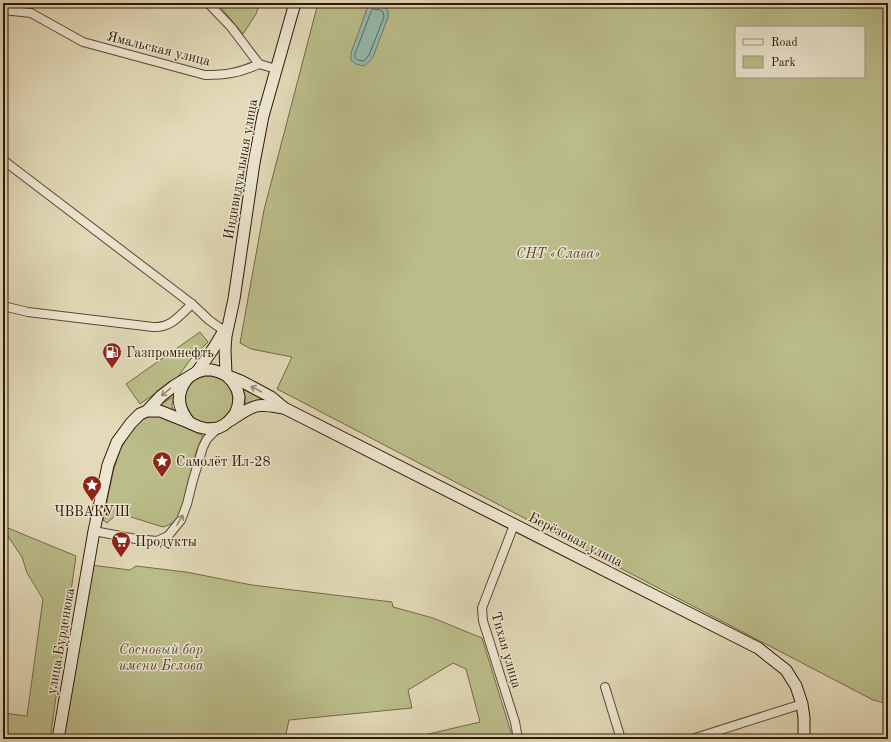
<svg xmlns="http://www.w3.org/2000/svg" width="891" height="742" font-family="'Old Standard TT',serif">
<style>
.green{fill:#babd8a;stroke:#766948;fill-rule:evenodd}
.water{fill:#95bbb0;stroke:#6e796c}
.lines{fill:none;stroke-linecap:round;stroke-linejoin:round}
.shore{stroke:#64685b;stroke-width:1}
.street-casing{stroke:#5f4632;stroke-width:10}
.secondary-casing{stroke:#331506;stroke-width:13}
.street{stroke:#ece7d1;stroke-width:8}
.secondary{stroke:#ece7d1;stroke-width:11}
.oneway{stroke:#998876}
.labels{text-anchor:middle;stroke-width:3;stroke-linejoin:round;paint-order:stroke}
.street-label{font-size:14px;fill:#331506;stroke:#ece7d1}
.park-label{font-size:14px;font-style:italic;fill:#5c472e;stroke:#ece7d1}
.poi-label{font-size:14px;fill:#331506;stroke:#ece7d1;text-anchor:start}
</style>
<rect width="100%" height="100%" fill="#e2dab8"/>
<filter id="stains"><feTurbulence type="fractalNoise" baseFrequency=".005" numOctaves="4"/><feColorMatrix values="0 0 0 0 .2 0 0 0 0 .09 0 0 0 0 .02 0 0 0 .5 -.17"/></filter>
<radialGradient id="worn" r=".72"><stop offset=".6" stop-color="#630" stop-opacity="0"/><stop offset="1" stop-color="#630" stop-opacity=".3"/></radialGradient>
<g class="green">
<path d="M217,3H260L256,14L243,34Z"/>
<path d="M318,3H888V704L873,700L277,389L292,357L251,349L240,343L264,210ZM736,27H864V77H736Z"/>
<path d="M200,332L208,342L190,360L177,378L140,404L126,384Z"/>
<circle cx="209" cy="400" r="24"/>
<path d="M243,389L267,402L245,408V398Z"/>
<path d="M173,397L172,406L176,417L154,408Z"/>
<path d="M155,414L170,418L203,436L196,452L180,516C175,522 170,525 163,527L118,513L107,523L103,520L113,472L120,450L130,433L143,417Z"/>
<path d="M3,526L76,556L50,739H3V713L27,716L43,599L27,573L22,557L3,529Z"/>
<path d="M91,565L130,570L136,566L186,572L252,585L392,602L393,607L433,618L482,638L513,739H407L480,722L466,669L453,663L408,690L412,708L289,720L285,739H63Z"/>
</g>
<path class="water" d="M372,4L382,6L388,10V17L373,57L369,62L364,66L356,64L351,60V53L367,9Z"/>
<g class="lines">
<path class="shore" d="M373,9L380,10L383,12L384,17L369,55L364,61L358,60L355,58V54L371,12Z"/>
<defs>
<g id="street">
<path d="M3,10L31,13L83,42L205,75C226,75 239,73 259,64L231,27L208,3"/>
<path d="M259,64L276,69"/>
<path d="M3,160L192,304L209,320L224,331"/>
<path d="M3,306L28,312L153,327C171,328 179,316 192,304"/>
<path d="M514,525L482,608L483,621L515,722L518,739"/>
<path d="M94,531L136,539L157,541L168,536L181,520L187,504L193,480L203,447L207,439L218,428"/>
<path d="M605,687L621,739"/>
<path d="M692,739L802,704"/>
</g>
<g id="secondary">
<path d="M197,372L213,349L225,329"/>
<path d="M226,375L241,381L271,397L284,408L758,648L786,670L796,686L802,704L804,718V739"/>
<path d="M226,375L225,349L226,336L234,299L254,163L263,116L295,3"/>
<path d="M187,379C175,394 178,409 190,423"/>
<path d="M231,420C239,415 248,408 257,406C265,404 276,407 284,408"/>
<path d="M58,739L94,531L108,465L117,442L131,423L140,414L147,411L161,396L174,386L197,372L204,370H212L219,372L226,375L232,381L237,389L239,397L238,406L235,414L229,421L224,425L218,428L208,429L199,427L190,423L160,411H147"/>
</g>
</defs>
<use href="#street" class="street-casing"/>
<use href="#secondary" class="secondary-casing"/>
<use href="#street" class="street"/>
<use href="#secondary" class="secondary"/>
</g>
<defs><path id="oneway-shaft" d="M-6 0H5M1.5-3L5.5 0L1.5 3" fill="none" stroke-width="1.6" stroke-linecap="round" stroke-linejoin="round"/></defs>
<g class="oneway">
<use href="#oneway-shaft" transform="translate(256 389) rotate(-152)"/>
<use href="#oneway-shaft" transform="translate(166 392) rotate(141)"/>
<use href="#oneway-shaft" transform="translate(180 520) rotate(-59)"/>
</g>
<defs>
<symbol id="fuel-pin" viewBox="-11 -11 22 30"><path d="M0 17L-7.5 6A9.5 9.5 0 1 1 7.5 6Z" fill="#8f2418" stroke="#ece7d1"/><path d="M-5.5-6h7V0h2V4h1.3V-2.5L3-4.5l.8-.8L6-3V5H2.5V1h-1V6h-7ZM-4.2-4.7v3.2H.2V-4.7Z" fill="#fff"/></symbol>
<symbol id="sight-pin" viewBox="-11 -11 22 30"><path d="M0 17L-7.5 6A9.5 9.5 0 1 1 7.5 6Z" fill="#8f2418" stroke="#ece7d1"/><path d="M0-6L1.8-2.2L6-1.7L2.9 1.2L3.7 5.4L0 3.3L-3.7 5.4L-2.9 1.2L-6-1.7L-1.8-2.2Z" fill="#fff"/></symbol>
<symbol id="supermarket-pin" viewBox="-11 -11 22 30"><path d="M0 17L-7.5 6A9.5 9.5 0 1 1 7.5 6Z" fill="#8f2418" stroke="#ece7d1"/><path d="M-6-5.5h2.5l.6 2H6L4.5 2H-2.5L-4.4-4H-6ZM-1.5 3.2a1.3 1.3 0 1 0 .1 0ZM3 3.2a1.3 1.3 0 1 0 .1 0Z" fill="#fff"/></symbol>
</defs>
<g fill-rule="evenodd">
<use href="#fuel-pin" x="101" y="341" width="22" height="30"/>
<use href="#sight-pin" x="151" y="450" width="22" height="30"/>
<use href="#sight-pin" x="81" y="474" width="22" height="30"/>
<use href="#supermarket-pin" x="110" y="530" width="22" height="30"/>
</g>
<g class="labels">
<g class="street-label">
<text transform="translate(159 48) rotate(14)" y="5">Ямальская улица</text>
<text transform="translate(240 169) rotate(-80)" y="5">Индивидуальная улица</text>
<text transform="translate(576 539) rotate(27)" y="5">Берёзовая улица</text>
<text transform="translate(60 641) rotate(-80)" y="5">улица Бурденюка</text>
<text transform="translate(507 650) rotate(74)" y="5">Тихая улица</text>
</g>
<g class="park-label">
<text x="558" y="258">СНТ «Слава»</text>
<text x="161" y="654">Сосновый бор<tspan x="161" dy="16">имени Белова</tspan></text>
</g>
<g class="poi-label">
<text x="126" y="357">Газпромнефть</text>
<text x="176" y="466">Самолёт Ил-28</text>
<text x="92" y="516" text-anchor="middle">ЧВВАКУШ</text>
<text x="135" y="546">Продукты</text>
</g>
</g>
<rect width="891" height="742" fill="none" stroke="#e2dab8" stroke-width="16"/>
<rect x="4" y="4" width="883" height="734" fill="none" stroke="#331506" stroke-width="2"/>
<rect x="8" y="8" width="875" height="726" fill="none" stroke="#331506"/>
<rect x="735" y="26" width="130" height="52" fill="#ece7d1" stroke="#a29380"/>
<rect x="743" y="39" width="20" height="6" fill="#ece7d1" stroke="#a29380"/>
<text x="771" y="46" font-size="12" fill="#331506">Road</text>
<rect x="743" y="56" width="20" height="12" fill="#babd8a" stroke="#a29380"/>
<text x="771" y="66" font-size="12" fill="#331506">Park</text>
<rect width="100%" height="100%" filter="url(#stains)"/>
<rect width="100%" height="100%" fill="url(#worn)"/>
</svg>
